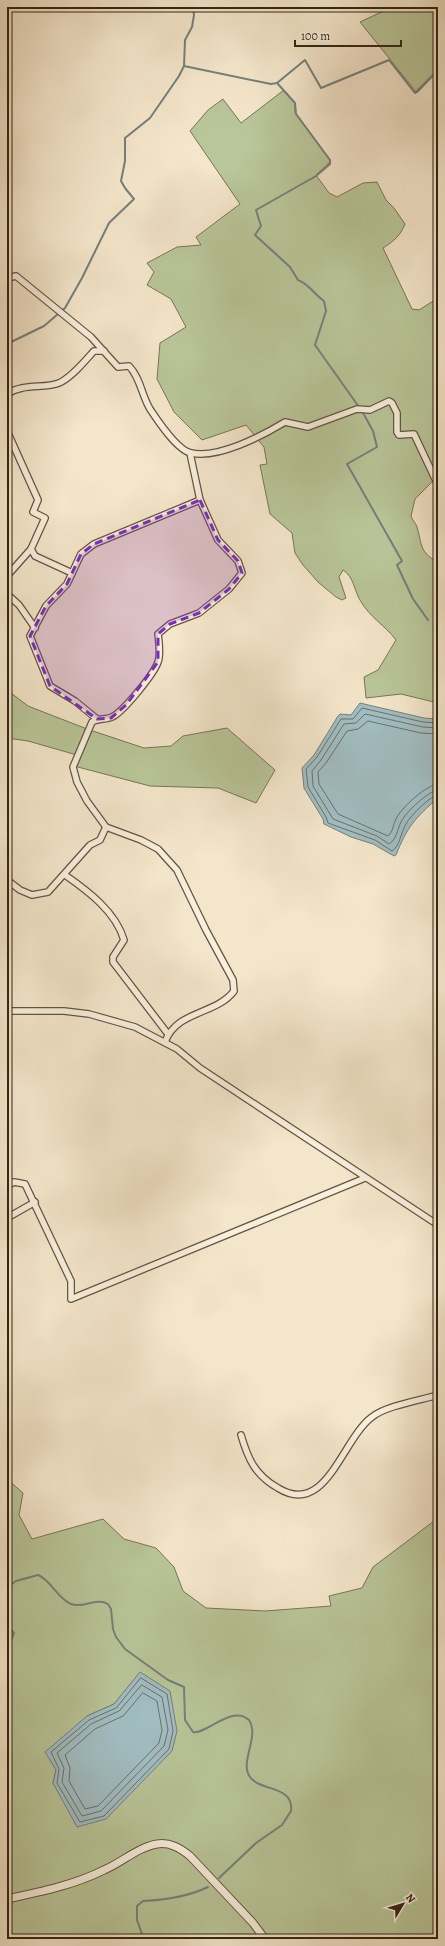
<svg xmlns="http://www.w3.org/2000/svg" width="445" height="1946" font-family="Alegreya,serif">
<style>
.green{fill:#b9c699;stroke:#767656;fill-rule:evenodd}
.water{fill:#a1bdc2;stroke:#75807c}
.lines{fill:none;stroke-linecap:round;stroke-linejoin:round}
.shore{stroke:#6a716a;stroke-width:1}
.stream{stroke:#75807c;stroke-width:2}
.minor-casing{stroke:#635541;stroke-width:8}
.tertiary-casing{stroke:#635541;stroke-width:9}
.minor{stroke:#f8efdd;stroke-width:5.5}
.tertiary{stroke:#f8efdd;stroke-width:7}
.marked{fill:#7b2cbf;fill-opacity:0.2;stroke:#7b2cbf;stroke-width:3;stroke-dasharray:8 5;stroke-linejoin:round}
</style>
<rect width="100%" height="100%" fill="#f4e6cb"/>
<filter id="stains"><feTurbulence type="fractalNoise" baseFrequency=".005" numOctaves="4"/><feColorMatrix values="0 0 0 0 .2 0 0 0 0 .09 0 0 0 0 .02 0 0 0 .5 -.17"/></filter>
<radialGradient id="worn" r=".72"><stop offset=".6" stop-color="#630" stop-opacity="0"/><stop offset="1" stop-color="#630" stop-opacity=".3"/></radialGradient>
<g class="green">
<path d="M392,7H438V71L417,93L360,22Z"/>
<path d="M284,90L295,103V112L331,161L316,175L329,193L337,197L363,183L377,182L386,200L394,208L405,224C400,236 394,241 383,248L412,309L419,310L438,298V476L415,499L411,516C412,520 416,523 417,527C422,543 419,553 438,562V703L401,694L366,698L364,677L378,670L396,640C385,625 370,618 360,600C354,590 354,577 343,570L339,577L346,598L342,600L336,597L318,582L303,565L295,553L292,533L270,514L260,465L267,464L264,447L246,425L202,440L174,412L157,379L160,343L186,327L171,299L147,285L154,272L147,263L177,247L201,245L196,237L240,204L190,131L208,110L223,99L241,123Z"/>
<path d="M7,690L28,706L87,729L144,748L171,746L183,736L227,728L275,770L256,803L218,788L150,786L74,766L77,755L28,741L7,738Z"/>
<path d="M7,1479L23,1493L19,1515L32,1539L103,1519L124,1539L156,1548L174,1567L183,1591L206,1608L265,1611L331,1606L329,1596L362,1588L373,1567L438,1518V1939H7ZM140,1673L53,1783L56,1770L87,1716L114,1704Z"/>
</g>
<g class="water">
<path d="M360,703L424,718L438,719L436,735L438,743V798C415,818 407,827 396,855L394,856L373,844L351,837L324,824L323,819L304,788L302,768L314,755L338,716L340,714L351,715Z"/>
<path d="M140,1672L170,1691L177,1731L172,1751L106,1819L77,1827L53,1783L56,1770L45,1752L87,1716L114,1704Z"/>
</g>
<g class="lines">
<g class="shore">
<path d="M438,723L423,722L362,708L353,719H341L317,757L306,769L308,787L326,817L328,823L375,840L392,851C400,846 401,832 406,824C410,816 430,796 438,795"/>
<path d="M438,728L423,727L365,714L356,723L344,724L321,760L312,771L313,786L333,819L377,836L389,844C397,839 397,830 401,822C405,813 428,791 438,790"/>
<path d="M438,734L421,733L368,721L358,729L347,731L326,763L318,772L319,784L338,814L388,836C393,832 393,825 396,819C401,808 426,785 438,784"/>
<path d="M141,1678L167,1694L173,1731L169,1749L104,1816L80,1822L57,1783L59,1769L51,1752L89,1720L116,1708Z"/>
<path d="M142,1685L162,1697L168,1730L164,1746L101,1811L82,1816L62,1782L64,1768L57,1753L91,1724L119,1711Z"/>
<path d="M143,1693L157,1701L162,1730L159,1743L98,1806L85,1809L69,1781L70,1768L65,1755L95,1729L123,1716Z"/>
</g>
<g class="stream">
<path d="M184,66L271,84L277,83L305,60L321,88L389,60L415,93L438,70"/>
<path d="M277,83L295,103L296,114L330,160V164L316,176L256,210L261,226L255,235L290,267L298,280C309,284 314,294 324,301L326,311L315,345L359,407"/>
<path d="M7,344L44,326L65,308L82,278L109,223L134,199L125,188L121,181L125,161V138L150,118L179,76L184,66L185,40L192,27L194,15L193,7"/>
<path d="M362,411L373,431L377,447L347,464L402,561L397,565L413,599L428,620"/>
<path d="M7,1587L16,1581L38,1575C51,1580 57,1598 71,1604C83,1609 96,1597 108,1604L111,1609L113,1629L116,1637L125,1649L168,1680L184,1687L185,1720L193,1732C206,1735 232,1704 249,1720C260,1737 239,1762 250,1777C261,1792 294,1785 291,1811L282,1825L256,1843L219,1878"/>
<path d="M7,1625L14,1633L12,1638L7,1640"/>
<path d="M139,1939L142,1934L137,1920V1906L143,1901C166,1900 187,1897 208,1887"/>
</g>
<defs>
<g id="minor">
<path d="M7,278L16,276L91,337L118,367L129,366C140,377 142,396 150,409C158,421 177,450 191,453C218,459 262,436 285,422L308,427L357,409L370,410L389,401L392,403L397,413V432L399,435L414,434L438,485"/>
<path d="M7,394C23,383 44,389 59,383C71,378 85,361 94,351H104"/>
<path d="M7,431L38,500L33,512L45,518L31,549L35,556L72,573"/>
<path d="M7,576L31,549"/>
<path d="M7,594L19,605L35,628"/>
<path d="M97,719L75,701L50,686L30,636L46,606L67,584L81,554L94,544L200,500"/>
<path d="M65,875C88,891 116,912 124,940L113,957V962L168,1034"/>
<path d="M7,880L20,890L32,895L48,892L90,845L100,840L106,827"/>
<path d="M7,1011H64L89,1014L135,1027L177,1049L200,1068L438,1225"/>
<path d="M165,1042C177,1010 216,1015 234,991L233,980L206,930L177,870L158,849L141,840L106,827L87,801L77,782L73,767L92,722C98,718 106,720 112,717C123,712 154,674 158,662C161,654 159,643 158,634L170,624L199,613L229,589L242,573L238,561L218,540L200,500L190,453"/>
<path d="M7,1186L14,1182L25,1184L71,1281V1299L365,1178"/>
<path d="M7,1218L35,1202"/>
<path d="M241,1435C248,1459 255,1475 278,1488C326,1518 342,1439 372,1417C385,1406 421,1400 438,1395"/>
</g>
<path id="tertiary" d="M7,1899C40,1892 74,1885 104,1870C121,1863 138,1847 157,1844C170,1842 180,1848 190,1856L253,1923L265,1939"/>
</defs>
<use href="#minor" class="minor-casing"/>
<use href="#tertiary" class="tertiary-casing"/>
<use href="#minor" class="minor"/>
<use href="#tertiary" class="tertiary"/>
</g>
<path class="marked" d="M200,500L218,540L238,561L242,573L229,589L199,613L170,624L158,634V662L126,705L111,718L97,719L50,686L30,636L46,606L67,584L81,554L94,544Z"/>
<rect width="445" height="1946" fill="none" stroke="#f4e6cb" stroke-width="24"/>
<rect x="8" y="8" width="429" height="1930" fill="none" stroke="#332513" stroke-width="2"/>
<rect x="12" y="12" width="421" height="1922" fill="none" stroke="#332513"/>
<g transform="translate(403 1904) rotate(52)" stroke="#f8efdd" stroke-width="3" paint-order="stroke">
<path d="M0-3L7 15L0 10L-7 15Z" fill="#332513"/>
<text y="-6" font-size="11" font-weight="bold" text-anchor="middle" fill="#332513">N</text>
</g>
<path d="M295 40v6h106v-6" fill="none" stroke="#332513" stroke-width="2"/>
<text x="301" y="40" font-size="12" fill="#332513" stroke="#f8efdd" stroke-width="3" paint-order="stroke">100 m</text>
<rect width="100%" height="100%" filter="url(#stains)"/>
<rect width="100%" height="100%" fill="url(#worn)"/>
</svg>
